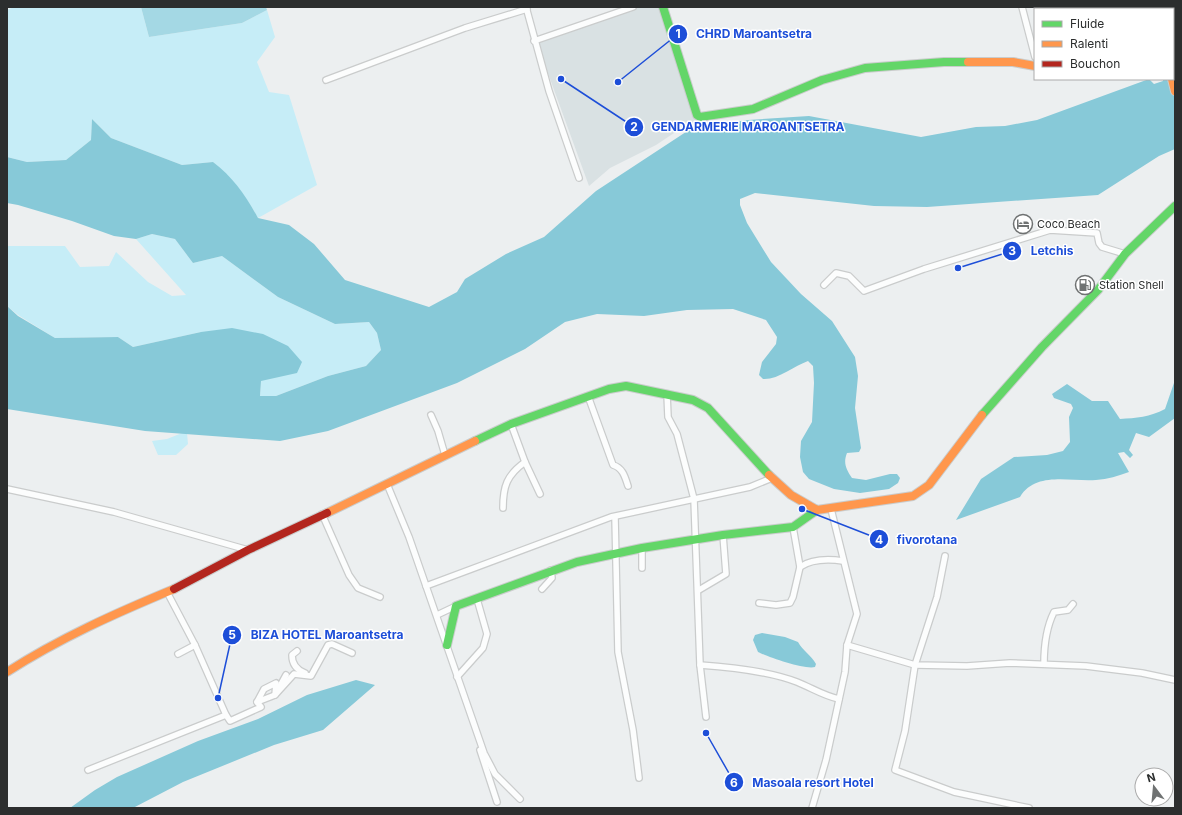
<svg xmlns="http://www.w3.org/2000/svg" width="1182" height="815" font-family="Inter,sans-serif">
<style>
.built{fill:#d9e1e3}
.green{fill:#c6edf7}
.forest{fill:#a4d8e4}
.water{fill:#87c9d8}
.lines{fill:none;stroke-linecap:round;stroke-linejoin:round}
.street-casing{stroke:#cacccc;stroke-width:8}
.fast-casing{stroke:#cacccc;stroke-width:10}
.slow-casing{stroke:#cacccc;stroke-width:10}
.jam-casing{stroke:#cacccc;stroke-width:10}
.street{stroke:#fcfdfd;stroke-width:5.5}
.fast{stroke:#63d668;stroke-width:8}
.slow{stroke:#ff974d;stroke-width:8}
.jam{stroke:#b3261e;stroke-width:8}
.labels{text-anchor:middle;stroke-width:3;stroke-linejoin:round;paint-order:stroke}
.poi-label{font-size:11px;fill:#2c2e2e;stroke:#fff;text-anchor:start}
.leader{fill:none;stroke:#1d4ed8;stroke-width:1.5}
.callout-dot{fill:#1d4ed8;stroke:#fff;stroke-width:1.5}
.mark-label{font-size:12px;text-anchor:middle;font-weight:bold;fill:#fff}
.callout-label{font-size:12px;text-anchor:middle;font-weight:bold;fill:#1d4ed8;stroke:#fff;stroke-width:3;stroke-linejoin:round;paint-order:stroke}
</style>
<rect width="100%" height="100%" fill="#eceff0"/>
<path class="built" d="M637,7H659L660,9L697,121L686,125L656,145L610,168L589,186L537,43Z"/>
<g class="green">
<path d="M14,7H141L149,37L242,23L267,10L275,37L257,62L269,92L289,95L317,185L258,218C246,196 232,179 213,162L182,165L111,138L92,119L91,140L66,160L27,162L7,157V10Z"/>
<path d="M152,234L175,239L193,263L222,256L278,297L335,324L369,322L377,333L381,350L366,366L328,376L276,396H260L261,381L201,332L133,347L118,337L55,338L18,315L7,306V246H65L80,267L109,266L116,252L148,282L172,296L186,295L136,239Z"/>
<path d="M182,433H187L188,444L176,455H158L152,441L167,439Z"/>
</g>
<path class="forest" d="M141,7H266L267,10L242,23L149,37Z"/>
<g class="water">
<path d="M67,45L66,72L92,119L111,138L182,165L213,162C233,177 246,196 258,218L289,225L314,244L345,280L429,307L457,292L465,279L506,254L544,237L596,191L692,128L748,120L809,116L921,137L976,127L1005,126L1037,120L1149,79L1154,84L1163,81V79H1173V65H1175V149L1159,156L1098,195L927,207L874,206L755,193L740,199V205L747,223L771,262L801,294L832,321L855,357L858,376L855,408L861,448L859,452L847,453C843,463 846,469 852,478L866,480L890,474H897L900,478L898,483L889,489L860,493L834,489L809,479L803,472L800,457L801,441L812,422L814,383L813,366L808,361C794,366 778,380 763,379L759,375L762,362L776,344L777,337L766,320L733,309L687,310L644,316L597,314L565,322L525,349L457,383L328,431L280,441L145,431L7,409V306L18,316L55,338L118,337L133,347L201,332L232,328L263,334L288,346L302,362L297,373L261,381L260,396H276L328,376L366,366L381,350L377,333L369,322L335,324L278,297L222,256L193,263L175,239L152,234L136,239L114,236L72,221L18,205L7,203V157L27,162L66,160L91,140L92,119L66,72L67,45L7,53Z"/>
<path d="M1175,380V418L1149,437L1136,433L1129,450L1133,455L1130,458L1124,452L1118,453L1129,472C1118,476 1108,479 1096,480C1070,482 1036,471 1020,497L956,520L981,479L1014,457L1047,455L1063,451L1070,442L1069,417L1073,408L1071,404L1054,398L1052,394L1067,384L1092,401H1108L1120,419C1136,418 1150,417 1165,409Z"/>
<path d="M762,633L785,637L798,642C803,651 811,655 816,664L815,667C805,670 768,657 758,652L753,640L755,635Z"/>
<path d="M356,680L375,685L323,730L274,745L183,782L133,808H70L95,790L117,777L198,741L258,719L307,695Z"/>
</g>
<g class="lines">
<defs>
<g id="street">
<path d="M526,7L549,91L579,178"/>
<path d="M1022,7L1035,57"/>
<path d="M1076,7L1077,9"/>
<path d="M1122,7L1123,9"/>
<path d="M534,41L633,7"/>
<path d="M1173,43L1175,42"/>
<path d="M326,80L465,28L527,9"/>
<path d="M824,285L836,273L849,276L864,291L924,269L1050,230L1097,233L1099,243L1102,247L1125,254"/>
<path d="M667,394L668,417L677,434L694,499L700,665L706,717"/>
<path d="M588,396L613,465C623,468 625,477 628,486"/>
<path d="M431,415L438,431L445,455"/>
<path d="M511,424L525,462L540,494"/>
<path d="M387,484L409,537L484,753L495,774L520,799"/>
<path d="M7,489L114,512L248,550"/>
<path d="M503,508C503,486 507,475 525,462"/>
<path d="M322,514L349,575L358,588L380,597"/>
<path d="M615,517L618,652L633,730L639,778"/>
<path d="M793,527L800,567"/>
<path d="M642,548V568"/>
<path d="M945,556L937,597L915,665L905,731L895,770L954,792L1029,808"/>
<path d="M426,586L611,517L750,487L772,478"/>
<path d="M542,589L552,578L551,570"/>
<path d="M699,590L726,574L723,535"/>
<path d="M167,592L195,645L226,715L230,721L261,707L257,702L264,689L276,683L275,695L294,674L311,676L328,645L332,644L352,653"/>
<path d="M759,603L776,605L790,603L793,597L800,567C812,559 829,559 843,561"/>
<path d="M437,615L456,606"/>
<path d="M847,645L915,665L967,666L1010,663L1086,666L1142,673L1175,680"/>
<path d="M297,651L292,655C292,664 297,670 305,673"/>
<path d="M178,654L195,645"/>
<path d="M1044,664C1044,647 1046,628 1054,612L1068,610L1073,604"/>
<path d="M700,665C729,667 771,672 797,682C812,688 824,696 839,699"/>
<path d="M457,677L483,648L487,634L477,599"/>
<path d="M257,702L275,695L286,675"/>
<path d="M480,750L497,802"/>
<path d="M88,770L226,715"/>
<path d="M812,808L826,760L845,672L847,645L857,614L831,509"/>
</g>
<g id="fast">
<path d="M663,7L697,115L700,117L753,109L822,80L865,68L944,62H968"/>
<path d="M1155,7L1156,9"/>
<path d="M982,415L1042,347L1098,290L1125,254L1175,206"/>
<path d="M475,441L511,424L609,389L626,386L693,400L708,408L769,475"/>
<path d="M447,645L456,606L577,562L642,548L723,535L793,527L817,510"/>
</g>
<g id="slow">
<path d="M968,62H1013L1035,66"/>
<path d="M1172,79L1175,91"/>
<path d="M769,475L791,495L817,510L913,496L929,485L982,415"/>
<path d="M327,513L475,441"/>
<path d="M7,672C60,638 116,613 174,589"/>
</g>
<path id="jam" d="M174,589L248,550L327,513"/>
</defs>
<use href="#street" class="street-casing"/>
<use href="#fast" class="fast-casing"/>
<use href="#slow" class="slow-casing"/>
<use href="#jam" class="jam-casing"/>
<use href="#street" class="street"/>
<use href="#fast" class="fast"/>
<use href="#slow" class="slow"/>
<use href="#jam" class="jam"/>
</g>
<defs>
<symbol id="hotel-ring" viewBox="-11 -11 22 22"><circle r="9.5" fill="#fff" stroke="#6f7272" stroke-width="1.5"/><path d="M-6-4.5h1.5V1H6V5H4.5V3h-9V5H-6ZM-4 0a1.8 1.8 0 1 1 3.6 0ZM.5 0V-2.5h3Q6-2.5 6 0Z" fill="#6f7272"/></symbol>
<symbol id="fuel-ring" viewBox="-11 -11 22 22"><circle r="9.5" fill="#fff" stroke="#6f7272" stroke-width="1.5"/><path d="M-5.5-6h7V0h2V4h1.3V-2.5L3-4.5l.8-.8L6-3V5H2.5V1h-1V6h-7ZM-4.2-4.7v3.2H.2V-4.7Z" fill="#6f7272"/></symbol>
</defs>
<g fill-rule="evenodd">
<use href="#hotel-ring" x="1012" y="213" width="22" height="22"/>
<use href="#fuel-ring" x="1074" y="274" width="22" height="22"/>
</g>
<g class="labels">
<g class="poi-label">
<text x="1037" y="228">Coco Beach</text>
<text x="1099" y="289">Station Shell</text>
</g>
</g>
<path class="leader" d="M618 82L678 34M561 79L634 127M958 268L1012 251M802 509L879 539M218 698L232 635M706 733L734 782"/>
<g class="callout-dot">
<circle cx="618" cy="82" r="4"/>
<circle cx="561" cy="79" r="4"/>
<circle cx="958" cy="268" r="4"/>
<circle cx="802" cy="509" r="4"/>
<circle cx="218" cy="698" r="4"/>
<circle cx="706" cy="733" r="4"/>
<circle cx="678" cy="34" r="10"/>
<circle cx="634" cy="127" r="10"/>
<circle cx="1012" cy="251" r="10"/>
<circle cx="879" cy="539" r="10"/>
<circle cx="232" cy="635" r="10"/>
<circle cx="734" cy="782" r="10"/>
</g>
<g class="mark-label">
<text x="678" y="38">1</text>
<text x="634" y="131">2</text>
<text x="1012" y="255">3</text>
<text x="879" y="544">4</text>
<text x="232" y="639">5</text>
<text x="734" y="787">6</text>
</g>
<g class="callout-label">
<text x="754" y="38">CHRD Maroantsetra</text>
<text x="748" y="131">GENDARMERIE MAROANTSETRA</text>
<text x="1052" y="255">Letchis</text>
<text x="927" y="544">fivorotana</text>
<text x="327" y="639">BIZA HOTEL Maroantsetra</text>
<text x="813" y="787">Masoala resort Hotel</text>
</g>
<rect width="1182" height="815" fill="none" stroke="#2c2e2e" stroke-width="16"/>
<rect x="1034" y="8" width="140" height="72" fill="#ffffff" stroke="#ababab"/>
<rect x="1042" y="21" width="20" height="6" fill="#63d668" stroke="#ababab"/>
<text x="1070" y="28" font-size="12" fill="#2c2e2e">Fluide</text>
<rect x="1042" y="41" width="20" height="6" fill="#ff974d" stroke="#ababab"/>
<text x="1070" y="48" font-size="12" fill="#2c2e2e">Ralenti</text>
<rect x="1042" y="61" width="20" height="6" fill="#b3261e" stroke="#ababab"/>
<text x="1070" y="68" font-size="12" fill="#2c2e2e">Bouchon</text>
<g transform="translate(1154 787) rotate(344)"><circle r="19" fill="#ffffff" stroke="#ababab"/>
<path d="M0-3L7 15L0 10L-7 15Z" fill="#6f7272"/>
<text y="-6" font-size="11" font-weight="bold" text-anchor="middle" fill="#2c2e2e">N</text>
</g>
</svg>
